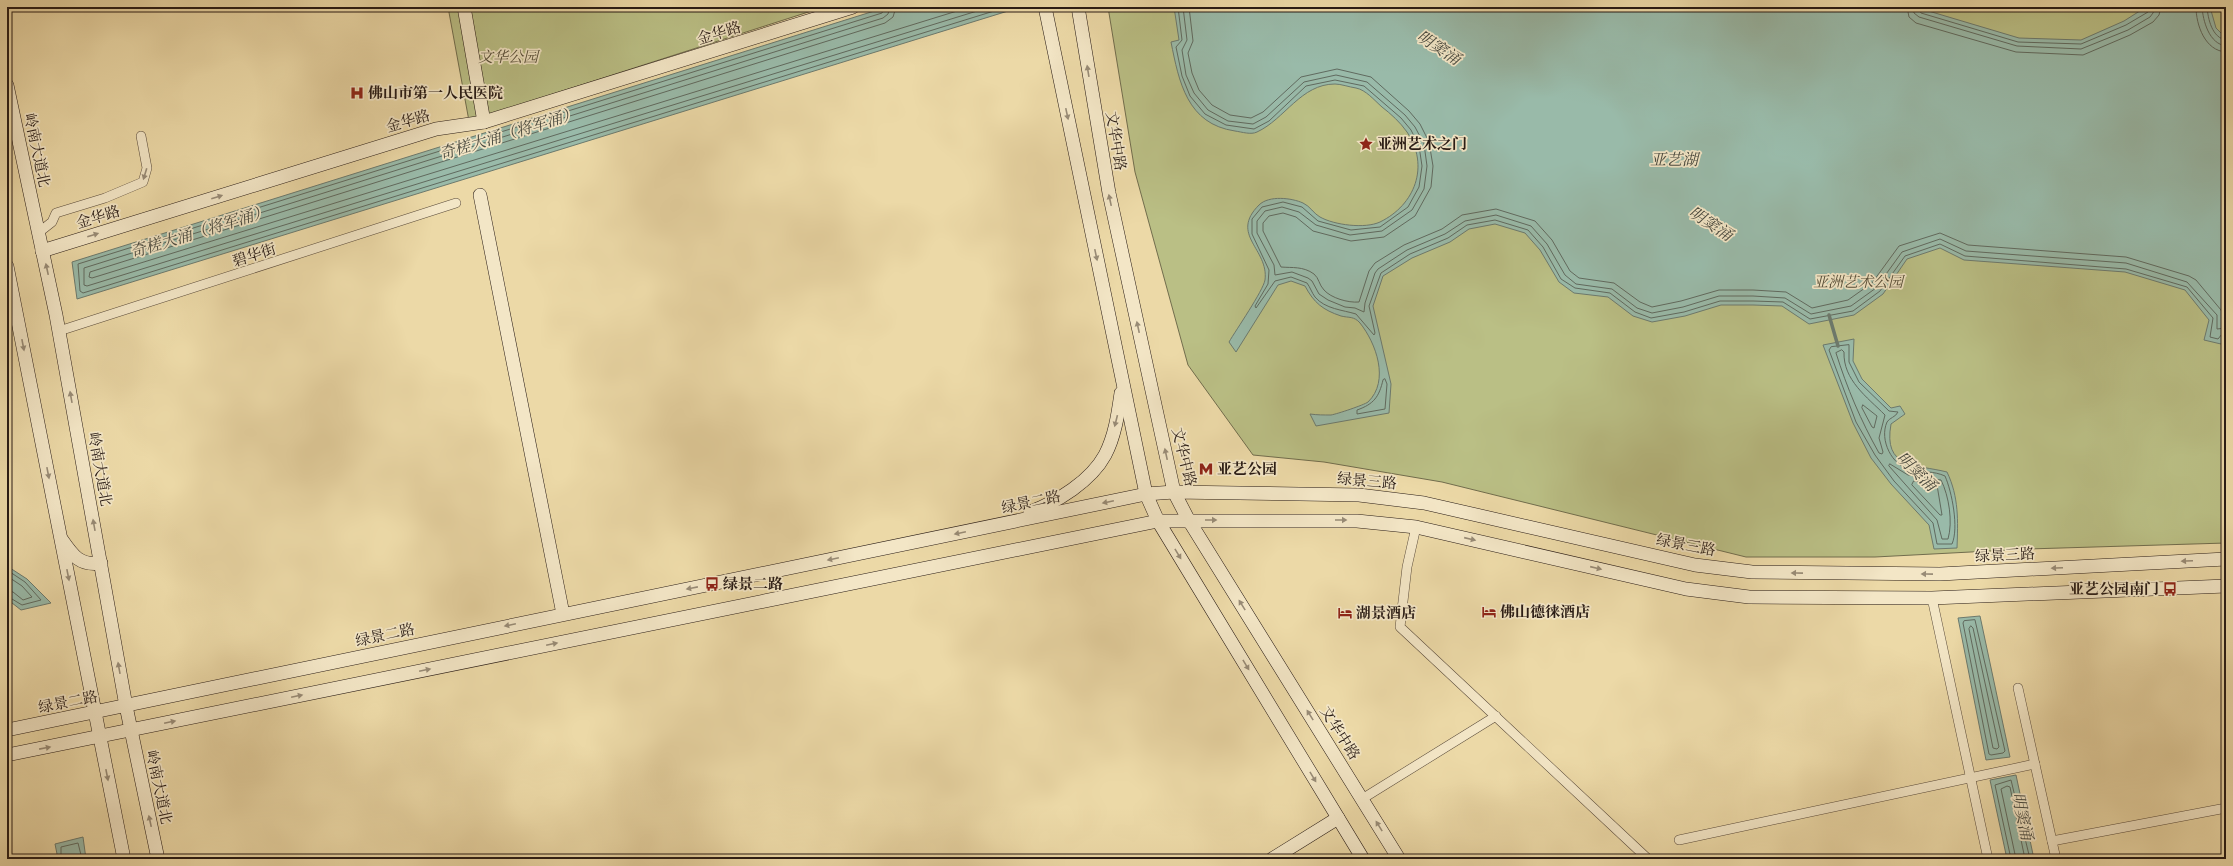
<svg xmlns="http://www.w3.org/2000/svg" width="2233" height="866" font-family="'Old Standard TT','Noto Serif SC',serif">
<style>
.green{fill:#babf85;stroke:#716d4d}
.water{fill:#99baa9;stroke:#6c7a6e}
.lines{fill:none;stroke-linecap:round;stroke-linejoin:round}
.shore{stroke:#606a5f;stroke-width:1}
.stream{stroke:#6c7a6e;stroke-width:3.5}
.street-casing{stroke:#594a3a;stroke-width:10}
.secondary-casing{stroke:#281b15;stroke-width:14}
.street{stroke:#f3e6c6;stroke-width:9}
.secondary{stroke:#f3e6c6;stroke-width:13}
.oneway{fill:#988b76}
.labels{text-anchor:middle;stroke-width:3.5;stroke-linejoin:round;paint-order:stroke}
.street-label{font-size:15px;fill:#281b15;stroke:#f3e6c6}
.park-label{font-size:15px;font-style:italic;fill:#544c37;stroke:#f3e6c6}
.poi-label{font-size:15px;font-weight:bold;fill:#281b15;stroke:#f3e6c6;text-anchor:start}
.water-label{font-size:16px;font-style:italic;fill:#4a4b41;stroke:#f3e6c6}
</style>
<rect width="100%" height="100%" fill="#ecd9a7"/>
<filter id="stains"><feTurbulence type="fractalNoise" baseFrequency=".005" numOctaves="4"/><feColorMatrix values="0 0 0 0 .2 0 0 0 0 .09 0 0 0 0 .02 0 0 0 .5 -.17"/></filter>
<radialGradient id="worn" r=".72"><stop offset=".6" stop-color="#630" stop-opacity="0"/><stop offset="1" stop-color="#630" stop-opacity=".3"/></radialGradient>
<g class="green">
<path d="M448,7H824L469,121Z"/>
<path d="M1108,7H2226V543L2028,549L1875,557H1746L1442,482L1324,462L1253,455L1188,365L1135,172Z"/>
</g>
<g class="water">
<path d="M887,7H1021L77,299L72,262Z"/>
<path d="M1174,7H1777L1813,9L1915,7L2019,38L2081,40L2124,21L2146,7H2210L2216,28L2226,38V333L2221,344L2204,340L2209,320L2185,290L2125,272L1964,260L1940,248L1907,259L1883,294L1854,315L1809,324L1782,306L1753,305H1721L1685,316L1652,322L1633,316L1608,297L1574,293L1559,282L1540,250L1525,233L1495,224L1469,229L1450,242L1412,258L1383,276L1373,306L1391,384L1389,413L1316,426L1310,414C1317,415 1324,415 1331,415C1337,414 1364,405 1368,402C1390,381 1376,343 1360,323C1354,316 1349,318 1341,316C1323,310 1314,303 1305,286L1291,281L1278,285L1236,352L1229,342C1236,330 1263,291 1265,280C1269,249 1229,235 1259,205C1269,195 1292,198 1303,203C1310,206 1314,214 1320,217C1334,225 1365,229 1380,222C1415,205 1430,166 1407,132C1400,122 1391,114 1382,107C1374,100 1366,90 1356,88C1349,87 1341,84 1335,84C1301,84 1285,119 1257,132C1251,135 1242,132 1235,131C1187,124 1179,82 1171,42L1179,40Z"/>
<path d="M1854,339L1853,361L1862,379L1891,408L1900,406L1905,414L1891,424C1883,469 1915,464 1947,472C1959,497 1958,521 1957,548L1934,549L1929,525L1891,484L1871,458L1853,423L1823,345Z"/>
<path d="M7,566L27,579L51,603L21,610L7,599Z"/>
<path d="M1980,616L2010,757L1986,760L1958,618Z"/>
<path d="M2016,775L2034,859H2007L1990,780Z"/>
<path d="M83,837L86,859H58L55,844Z"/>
</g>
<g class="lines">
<g class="shore">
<path d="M885,7L882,13L78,264L80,291L83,293L1007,7"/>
<path d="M890,7L888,14L883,18L84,268V285L87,286L990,7"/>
<path d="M896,7L893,17L885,23L90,272L89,277L92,278L970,7"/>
<path d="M1178,7L1182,40L1176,47L1182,76L1190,96L1205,114L1226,125L1254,129L1269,121L1306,86L1335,80L1364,86L1401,118L1411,130L1419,146L1422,166L1419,187L1408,207L1380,227L1351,230L1318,221L1302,207L1283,202L1262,207L1252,219V234L1269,270L1268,284L1255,306L1256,308L1275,281L1291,277L1307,283C1310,287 1312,293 1315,297C1325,309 1343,310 1356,314L1374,335L1375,333L1369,306L1381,273L1410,254L1448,238L1467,225L1495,220L1528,230L1543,247L1561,279L1575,288L1610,293L1635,312L1651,318L1684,312L1720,301H1753L1783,302L1810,319L1853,311L1880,291L1905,256L1940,244L1965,256L2126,269L2187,287L2213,318L2210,337L2218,339L2222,334L2226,333"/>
<path d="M1183,7L1187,40L1182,50L1186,75L1194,93L1208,110L1228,121L1253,124L1266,117L1304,82L1336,75L1367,82L1405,115L1415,127L1424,144L1427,166L1424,189L1412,210L1382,231L1350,235L1316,225L1299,212L1282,207L1265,211L1257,221V233L1274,265L1275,275L1292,272L1308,278L1312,281L1319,294L1328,300L1345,307L1355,308L1364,312L1365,303L1375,273L1378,269L1407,250L1445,234L1465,221L1496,215L1531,226L1547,244L1565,275L1576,284L1612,289L1637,308L1652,313L1683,307L1719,296H1753L1785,298L1811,314L1851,306L1876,288L1902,252L1940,239L1966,251L2126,263L2187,282L2217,315V329L2226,328"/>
<path d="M1189,7L1193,41L1188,53L1192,73L1199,90L1212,105L1230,115L1251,118L1263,112L1301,77L1337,69L1371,77L1409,111L1420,124L1429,142L1433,166L1431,187L1415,216L1384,237L1351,241L1313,231L1296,217L1283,213L1269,216L1263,223V231L1281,267C1292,268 1303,266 1314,274C1319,278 1319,285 1324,290C1331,298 1348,303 1359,302L1369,271L1375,263L1404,245L1442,229L1462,215L1496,209L1535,221L1552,240L1570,271L1579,278L1614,283L1640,302L1652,307L1681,301L1719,290H1753L1786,292L1812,308L1848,300L1872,283L1899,246L1940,233L1968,245L2126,257L2189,276L2196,280L2221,310L2226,322"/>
<path d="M1907,7L1909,17L1916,23L2016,52L2083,55L2130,35L2153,22L2159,15L2161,7"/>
<path d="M1913,7L1914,13L1919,17L2017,46L2081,49L2128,30L2150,17L2153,13L2155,7"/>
<path d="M1918,7L1921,13L2018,42L2081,44L2126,25L2148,12L2150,7"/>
<path d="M2196,7C2196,25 2205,51 2226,52"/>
<path d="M2202,7C2203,21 2209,44 2226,46"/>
<path d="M2207,7C2208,19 2212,38 2226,40"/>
<path d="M1849,345V362L1859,382L1889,411L1898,412C1896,417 1889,418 1887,422C1879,440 1892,466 1911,470C1922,472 1934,471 1945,476C1952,492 1959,528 1952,544H1937L1933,523L1894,481L1875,455L1856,422L1829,350L1831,347Z"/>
<path d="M1842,350L1844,352C1843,380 1867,397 1885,415L1879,438L1883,452L1882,454L1879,453C1861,421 1847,388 1836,353Z"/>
<path d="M1385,379L1387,384L1385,409L1357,414V410C1374,404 1379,397 1383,380Z"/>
<path d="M1863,405L1877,416L1874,428L1872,427L1862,408Z"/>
<path d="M1890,464L1908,475L1941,480C1949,496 1953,522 1948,539H1942L1937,520L1889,466Z"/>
<path d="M1914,481L1937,485L1942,515H1940L1912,485Z"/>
<path d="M7,570L25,582L41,600L22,605L7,596"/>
<path d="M7,576L22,586L32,597L23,600L13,592L7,591"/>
<path d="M1975,620L2005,751L2003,753L1991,755L1989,754L1963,623L1964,621Z"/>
<path d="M1971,626L1973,628L1999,747L1997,749L1993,748L1969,629Z"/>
<path d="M61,859V847L78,843L82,859"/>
<path d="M2011,859L1995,785L2011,780L2030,859"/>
<path d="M2016,859L2001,789L2007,786L2010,787L2025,859"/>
</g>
<path class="stream" d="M1829,315L1838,346"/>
<defs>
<g id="street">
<path d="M38,233L52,222L56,213L105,198L143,182L147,168L141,136"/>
<path d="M59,331L456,203"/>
<path d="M1416,527L1407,567L1400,627L1648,859"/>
<path d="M1932,598L1988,859"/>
<path d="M2018,688L2056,859"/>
<path d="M1362,799L1496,716"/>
<path d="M1679,840L2035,764"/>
<path d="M2052,841L2226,808"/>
</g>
<g id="secondary">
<path d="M464,7L484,122"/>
<path d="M1045,7L1146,494L1158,521L1363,859"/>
<path d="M1078,7L1109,193L1174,492L1188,519L1399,859"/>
<path d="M7,85L56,315L126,706L158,859"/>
<path d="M480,195L563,614"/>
<path d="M42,251L436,129L484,122L853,7"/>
<path d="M7,266L124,859"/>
<path d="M1030,512C1057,502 1091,481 1105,455C1115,436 1118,414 1121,393"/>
<path d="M62,540C73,556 80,566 101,563"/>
<path d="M7,730L1146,494L1174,492L1359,495L1424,503L1695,565L1752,572L1940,574L2226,559"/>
<path d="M7,755L1158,521H1357L1416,527L1686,589L1749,597L1932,598L2226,586"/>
<path d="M1272,859L1338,818"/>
</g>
</defs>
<use href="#street" class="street-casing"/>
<use href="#secondary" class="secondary-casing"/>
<use href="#street" class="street"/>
<use href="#secondary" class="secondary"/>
</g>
<defs><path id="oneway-solid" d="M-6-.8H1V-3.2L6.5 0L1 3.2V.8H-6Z"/></defs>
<g class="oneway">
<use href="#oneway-solid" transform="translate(1088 71) rotate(-99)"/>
<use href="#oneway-solid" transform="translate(1067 114) rotate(78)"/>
<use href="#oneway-solid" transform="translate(145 174) rotate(107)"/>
<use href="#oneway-solid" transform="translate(217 197) rotate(-17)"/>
<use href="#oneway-solid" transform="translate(1110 200) rotate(-102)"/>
<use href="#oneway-solid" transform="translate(93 235) rotate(-17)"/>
<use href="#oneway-solid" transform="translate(1096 255) rotate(78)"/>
<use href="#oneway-solid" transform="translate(47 269) rotate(-102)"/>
<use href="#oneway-solid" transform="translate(1138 327) rotate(-102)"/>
<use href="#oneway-solid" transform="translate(23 345) rotate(79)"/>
<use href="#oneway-solid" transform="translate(71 397) rotate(-100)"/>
<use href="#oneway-solid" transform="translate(1116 421) rotate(104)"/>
<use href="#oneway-solid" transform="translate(1166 454) rotate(-102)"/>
<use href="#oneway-solid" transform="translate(48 473) rotate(79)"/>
<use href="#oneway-solid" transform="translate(1108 502) rotate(168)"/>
<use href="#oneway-solid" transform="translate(1211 520)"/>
<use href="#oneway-solid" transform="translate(1341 520)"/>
<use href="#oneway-solid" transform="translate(94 525) rotate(-100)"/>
<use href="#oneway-solid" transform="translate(960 533) rotate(168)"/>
<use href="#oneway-solid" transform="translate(1470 539) rotate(13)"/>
<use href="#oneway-solid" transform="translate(1178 554) rotate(59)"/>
<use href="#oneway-solid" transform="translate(833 559) rotate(168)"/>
<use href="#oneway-solid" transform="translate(2187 561) rotate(177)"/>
<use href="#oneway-solid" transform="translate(1596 568) rotate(13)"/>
<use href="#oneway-solid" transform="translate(2057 568) rotate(177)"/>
<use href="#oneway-solid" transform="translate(1797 573) rotate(-179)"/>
<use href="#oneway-solid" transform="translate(1927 574) rotate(-179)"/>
<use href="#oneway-solid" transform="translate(68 575) rotate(79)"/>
<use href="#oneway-solid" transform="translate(692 588) rotate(169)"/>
<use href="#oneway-solid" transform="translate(1242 605) rotate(-122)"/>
<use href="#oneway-solid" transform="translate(510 625) rotate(168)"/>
<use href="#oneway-solid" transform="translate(552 644) rotate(-12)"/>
<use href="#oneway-solid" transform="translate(1246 665) rotate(59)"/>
<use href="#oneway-solid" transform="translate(119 668) rotate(-100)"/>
<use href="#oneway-solid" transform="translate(425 670) rotate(-12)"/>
<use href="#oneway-solid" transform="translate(297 696) rotate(-12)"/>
<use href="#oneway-solid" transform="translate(1310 715) rotate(-122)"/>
<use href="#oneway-solid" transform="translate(170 722) rotate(-12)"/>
<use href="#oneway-solid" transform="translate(45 748) rotate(-11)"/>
<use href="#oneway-solid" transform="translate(107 775) rotate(79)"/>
<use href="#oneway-solid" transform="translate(1313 777) rotate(59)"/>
<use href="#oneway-solid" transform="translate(150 821) rotate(-102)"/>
<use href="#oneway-solid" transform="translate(1379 826) rotate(-122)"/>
</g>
<defs>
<symbol id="hospital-bare" viewBox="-9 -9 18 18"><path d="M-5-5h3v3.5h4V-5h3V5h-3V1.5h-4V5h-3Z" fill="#8f2418" stroke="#f3e6c6" stroke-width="2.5" paint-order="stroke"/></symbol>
<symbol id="sight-bare" viewBox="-9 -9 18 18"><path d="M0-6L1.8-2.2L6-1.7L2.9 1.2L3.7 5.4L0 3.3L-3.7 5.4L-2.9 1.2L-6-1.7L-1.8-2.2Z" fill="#8f2418" stroke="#f3e6c6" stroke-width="2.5" paint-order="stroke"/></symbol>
<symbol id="metro-bare" viewBox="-9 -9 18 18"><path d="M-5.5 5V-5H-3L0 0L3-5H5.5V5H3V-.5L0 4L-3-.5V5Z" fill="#8f2418" stroke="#f3e6c6" stroke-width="2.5" paint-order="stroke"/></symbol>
<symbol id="bus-bare" viewBox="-9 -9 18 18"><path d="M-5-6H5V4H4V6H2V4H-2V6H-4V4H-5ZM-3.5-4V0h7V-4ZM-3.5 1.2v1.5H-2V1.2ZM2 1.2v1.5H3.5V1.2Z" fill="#8f2418" stroke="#f3e6c6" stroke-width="2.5" paint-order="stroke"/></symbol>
<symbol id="hotel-bare" viewBox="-9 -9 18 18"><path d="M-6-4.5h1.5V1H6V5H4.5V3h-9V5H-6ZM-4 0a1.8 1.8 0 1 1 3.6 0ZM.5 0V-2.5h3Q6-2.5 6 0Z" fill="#8f2418" stroke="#f3e6c6" stroke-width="2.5" paint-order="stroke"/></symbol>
</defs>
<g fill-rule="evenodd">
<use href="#hospital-bare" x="347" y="83" width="20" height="20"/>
<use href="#sight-bare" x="1356" y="134" width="20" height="20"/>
<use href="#metro-bare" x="1196" y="459" width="20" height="20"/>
<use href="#bus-bare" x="702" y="574" width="20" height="20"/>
<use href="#bus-bare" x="2160" y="579" width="20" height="20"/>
<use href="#hotel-bare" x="1479" y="602" width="20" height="20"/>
<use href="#hotel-bare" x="1335" y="603" width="20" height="20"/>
</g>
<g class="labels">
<g class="street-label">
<text transform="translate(719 33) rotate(-17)" y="5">金华路</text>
<text transform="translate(408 121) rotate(-16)" y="5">金华路</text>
<text transform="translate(1116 141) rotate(81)" y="5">文华中路</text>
<text transform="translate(37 150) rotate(78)" y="5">岭南大道北</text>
<text transform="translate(98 217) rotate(-17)" y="5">金华路</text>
<text transform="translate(254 255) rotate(-18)" y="5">碧华街</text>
<text transform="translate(1184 457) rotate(76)" y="5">文华中路</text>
<text transform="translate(100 469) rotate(80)" y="5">岭南大道北</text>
<text transform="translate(1367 481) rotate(5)" y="5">绿景三路</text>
<text transform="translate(1031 502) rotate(-12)" y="5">绿景二路</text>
<text transform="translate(1686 545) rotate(11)" y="5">绿景三路</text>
<text transform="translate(2005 555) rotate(-3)" y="5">绿景三路</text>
<text transform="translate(385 635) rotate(-12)" y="5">绿景二路</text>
<text transform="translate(68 702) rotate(-11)" y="5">绿景二路</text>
<text transform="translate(1340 733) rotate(58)" y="5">文华中路</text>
<text transform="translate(159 787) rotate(78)" y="5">岭南大道北</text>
</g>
<g class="park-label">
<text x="508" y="62">文华公园</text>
<text x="1858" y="287">亚洲艺术公园</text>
</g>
<g class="poi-label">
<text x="368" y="98">佛山市第一人民医院</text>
<text x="1377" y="149">亚洲艺术之门</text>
<text x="1217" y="474">亚艺公园</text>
<text x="723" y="589">绿景二路</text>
<text x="2159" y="594" text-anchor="end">亚艺公园南门</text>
<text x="1500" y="617">佛山德徕酒店</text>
<text x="1356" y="618">湖景酒店</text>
</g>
<g class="water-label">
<text transform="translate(1439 47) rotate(33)" y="6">明窦涌</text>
<text transform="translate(508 133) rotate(-17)" y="6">奇槎大涌（将军涌）</text>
<text x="1674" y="165">亚艺湖</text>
<text transform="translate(1711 223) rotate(33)" y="6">明窦涌</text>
<text transform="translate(199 231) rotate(-17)" y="6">奇槎大涌（将军涌）</text>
<text transform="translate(1917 471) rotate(44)" y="6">明窦涌</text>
<text transform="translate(2023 816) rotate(78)" y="6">明窦涌</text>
</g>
</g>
<rect width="2233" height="866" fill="none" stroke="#ecd9a7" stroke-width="24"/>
<rect x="8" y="8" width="2217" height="850" fill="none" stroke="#281b15" stroke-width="2"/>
<rect x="12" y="12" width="2209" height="842" fill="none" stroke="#281b15"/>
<rect width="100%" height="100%" filter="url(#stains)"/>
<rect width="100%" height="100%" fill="url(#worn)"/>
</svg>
